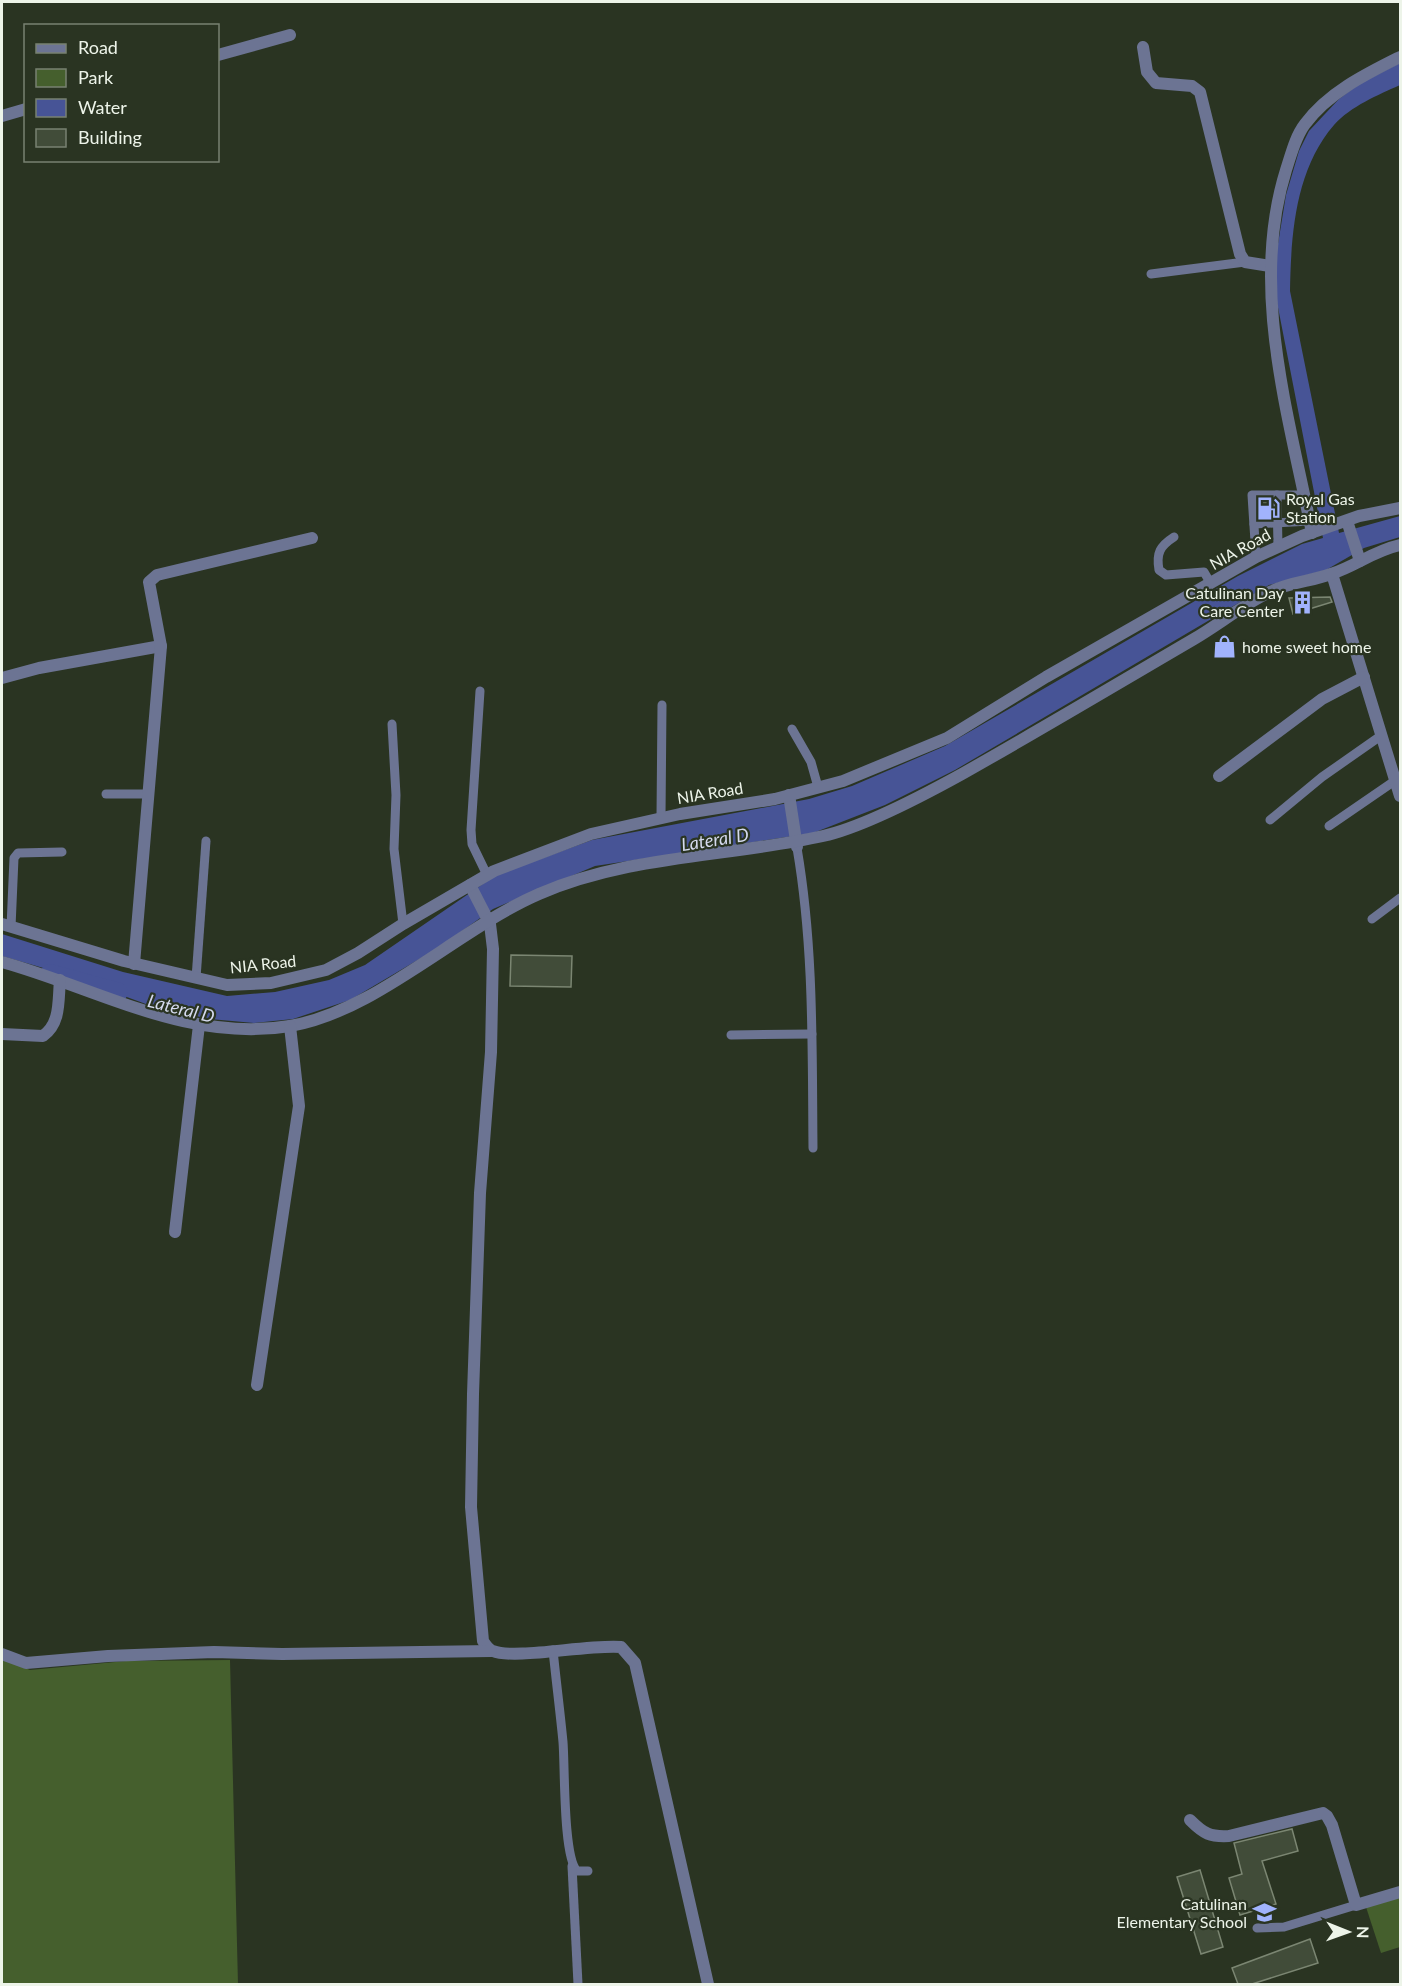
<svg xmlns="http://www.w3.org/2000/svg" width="1402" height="1986" font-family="Lato,sans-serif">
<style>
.green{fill:#455f2d}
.water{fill:#475496}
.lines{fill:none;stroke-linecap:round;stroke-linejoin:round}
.canal{stroke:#475496;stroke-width:18}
.building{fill:#414c39;stroke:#7b8672;stroke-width:1.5}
.lane{stroke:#6c7493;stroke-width:9}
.street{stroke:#6c7493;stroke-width:12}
.labels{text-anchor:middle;stroke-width:4.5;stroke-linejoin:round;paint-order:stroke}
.poi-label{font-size:16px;fill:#edf4e9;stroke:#2a3422;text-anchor:start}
.street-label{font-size:16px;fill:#edf4e9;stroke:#2a3422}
.water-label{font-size:18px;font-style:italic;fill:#d5daee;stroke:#2a3422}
</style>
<rect width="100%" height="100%" fill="#2a3422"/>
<g class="green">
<path d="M2,1658L30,1670L126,1661L230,1660L238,1984H2Z"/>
<path d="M1400,1897V1947L1381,1953L1366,1907Z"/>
</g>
<path class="water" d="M1400,63V85C1378,95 1351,106 1334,125C1295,170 1291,235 1290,291L1339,533L1400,516V537L1364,548L1326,570L1269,585L955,770L885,805L813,833L595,866L493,909L438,948L350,1000L293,1019L254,1023L210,1019L154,1007L64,974L2,956V934L123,972L227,996L275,992L329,980L365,965L496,875L592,840L809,799L852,786L945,746L1238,576L1302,544L1323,538L1275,292L1277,250L1286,195L1299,151L1309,131L1339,99L1359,84Z"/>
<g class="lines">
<path class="canal" d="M50,973L119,992"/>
</g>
<g class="building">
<path d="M1260,502H1270L1271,516L1260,517Z"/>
<path d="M1330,597L1332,602L1293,614L1289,598Z"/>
<path d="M511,955L572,956L571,987L510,986Z"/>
<path d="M1292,1829L1298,1851L1262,1861L1276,1904L1240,1915L1229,1878L1242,1874L1234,1843Z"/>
<path d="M1200,1870L1223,1947L1201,1954L1177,1877Z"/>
<path d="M1310,1939L1318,1963L1252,1984H1238L1232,1968Z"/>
</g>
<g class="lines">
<g class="lane">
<path d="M1151,274L1245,262"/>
<path d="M1277,495L1278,547"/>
<path d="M1254,524L1310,521"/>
<path d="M1174,537C1160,546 1156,553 1159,570L1166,575L1204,572L1211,584"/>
<path d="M1256,557L1252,495H1305"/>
<path d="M480,691L471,830L472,844L487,875"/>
<path d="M392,724L396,795L394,849L403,924"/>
<path d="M792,729L811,762L818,787"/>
<path d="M106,794H148"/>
<path d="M661,817L662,705"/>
<path d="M1270,820L1322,777L1382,735"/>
<path d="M1329,826L1396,780"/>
<path d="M797,848C814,947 812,1047 813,1148"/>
<path d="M1372,919L1400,898"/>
<path d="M11,927L14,858L18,853L62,852"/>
<path d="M196,978L206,841"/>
<path d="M731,1035L812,1034"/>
<path d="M553,1650C556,1680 560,1711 563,1742C565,1766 563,1857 577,1871H588"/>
<path d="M572,1866L578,1984"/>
<path d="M1257,1928L1284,1927L1356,1905"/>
</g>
<g class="street">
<path d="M1143,47L1147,72L1156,83L1192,86L1200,92L1240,254L1245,262L1270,266"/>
<path d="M218,55L290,35"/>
<path d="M2,116L26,109"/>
<path d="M1347,521L1360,561"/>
<path d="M1312,533C1289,415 1249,288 1286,170C1291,155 1295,137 1305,124C1329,92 1366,74 1400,57"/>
<path d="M1332,574L1400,796"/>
<path d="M2,678L39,668L161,646"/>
<path d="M1219,776L1322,699L1364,677"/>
<path d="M789,795L797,847"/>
<path d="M470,885L490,924L493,949L491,1052L480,1193L473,1394L471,1507L483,1641C485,1644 489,1650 493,1651C514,1660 590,1644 621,1647L635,1663L708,1984"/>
<path d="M2,924L124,961L227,985L271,983L326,970L358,953L403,924L494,871L591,834L680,814L775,799L843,781L947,738L1046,677L1256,557L1302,536L1359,516L1400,508"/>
<path d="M2,962C96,988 188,1043 290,1026C375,1012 458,929 539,894C629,855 727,857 823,836C864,827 924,795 962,774C1040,730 1117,684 1194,639C1218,625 1247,602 1272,591C1290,582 1312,581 1331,574C1356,566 1373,551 1400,545"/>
<path d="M134,964L161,646L149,582L157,575L312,538"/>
<path d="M2,1034L43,1036C61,1023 58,1001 60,980"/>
<path d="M175,1232L199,1025"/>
<path d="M257,1385L299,1106L290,1026"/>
<path d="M2,1654L26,1663L108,1656L214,1652L282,1654L491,1651"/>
<path d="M1190,1820C1204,1834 1210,1837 1229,1836L1323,1813L1327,1816L1332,1825L1356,1905L1400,1892"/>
</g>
</g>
<defs>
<symbol id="fuel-bare" viewBox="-9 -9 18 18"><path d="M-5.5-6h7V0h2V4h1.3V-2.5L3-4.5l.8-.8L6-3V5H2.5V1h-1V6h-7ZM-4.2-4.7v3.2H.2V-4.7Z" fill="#a1b3fd" stroke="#2a3422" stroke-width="2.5" paint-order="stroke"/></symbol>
<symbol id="building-bare" viewBox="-9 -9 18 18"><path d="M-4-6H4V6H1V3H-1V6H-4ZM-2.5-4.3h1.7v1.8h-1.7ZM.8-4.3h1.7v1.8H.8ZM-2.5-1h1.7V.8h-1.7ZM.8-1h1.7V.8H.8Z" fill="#a1b3fd" stroke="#2a3422" stroke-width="2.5" paint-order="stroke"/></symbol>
<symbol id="shop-bare" viewBox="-9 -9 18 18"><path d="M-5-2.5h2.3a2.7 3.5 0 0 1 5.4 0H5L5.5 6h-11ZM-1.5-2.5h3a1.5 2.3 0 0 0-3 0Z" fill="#a1b3fd" stroke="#2a3422" stroke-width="2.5" paint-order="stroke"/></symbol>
<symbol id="school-bare" viewBox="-9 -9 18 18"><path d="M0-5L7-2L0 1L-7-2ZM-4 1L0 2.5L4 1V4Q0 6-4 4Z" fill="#a1b3fd" stroke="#2a3422" stroke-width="2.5" paint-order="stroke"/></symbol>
</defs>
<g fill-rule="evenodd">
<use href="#fuel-bare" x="1252" y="492" width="33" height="33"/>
<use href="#building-bare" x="1286" y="586" width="33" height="33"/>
<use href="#shop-bare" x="1208" y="630" width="33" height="33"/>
<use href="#school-bare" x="1248" y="1896" width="33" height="33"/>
</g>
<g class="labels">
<g class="poi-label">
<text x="1286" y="505">Royal Gas<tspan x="1286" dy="18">Station</tspan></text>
<text x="1284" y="599" text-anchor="end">Catulinan Day<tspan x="1284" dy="18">Care Center</tspan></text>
<text x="1242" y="653">home sweet home</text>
<text x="1247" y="1910" text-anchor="end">Catulinan<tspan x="1247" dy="18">Elementary School</tspan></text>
</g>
<g class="street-label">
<text transform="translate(1240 549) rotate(-29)" y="6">NIA Road</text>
<text transform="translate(710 793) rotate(-9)" y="6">NIA Road</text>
<text transform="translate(263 964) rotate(-6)" y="6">NIA Road</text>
</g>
<g class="water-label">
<text transform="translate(715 840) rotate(-9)" y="6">Lateral D</text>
<text transform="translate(181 1009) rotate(14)" y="6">Lateral D</text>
</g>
</g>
<rect width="1402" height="1986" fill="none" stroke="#edf4e9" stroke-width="6"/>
<rect x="24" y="24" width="195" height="138" fill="#2a3422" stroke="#788172" stroke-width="1.5"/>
<rect x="36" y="44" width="30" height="9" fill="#6c7493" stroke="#788172" stroke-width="1.5"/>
<text x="78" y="54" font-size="18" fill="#edf4e9">Road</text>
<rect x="36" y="69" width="30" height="18" fill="#455f2d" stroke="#788172" stroke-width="1.5"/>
<text x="78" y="84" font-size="18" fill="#edf4e9">Park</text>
<rect x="36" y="99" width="30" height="18" fill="#475496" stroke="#788172" stroke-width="1.5"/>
<text x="78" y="114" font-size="18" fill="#edf4e9">Water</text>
<rect x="36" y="129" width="30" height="18" fill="#414c39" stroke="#788172" stroke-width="1.5"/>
<text x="78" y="144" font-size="18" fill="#edf4e9">Building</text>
<g transform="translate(1348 1932) rotate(91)" stroke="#2a3422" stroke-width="4.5" paint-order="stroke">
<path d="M0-4.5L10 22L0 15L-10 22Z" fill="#edf4e9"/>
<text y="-9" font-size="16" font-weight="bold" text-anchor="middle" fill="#edf4e9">N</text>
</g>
</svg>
